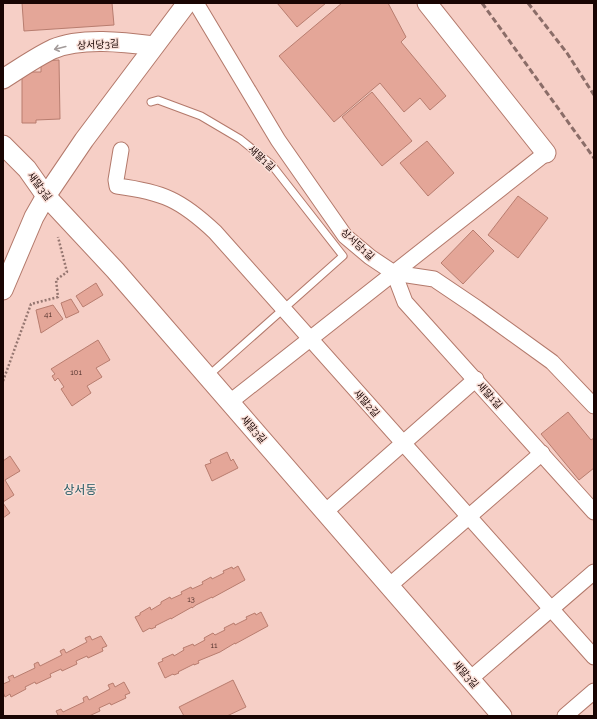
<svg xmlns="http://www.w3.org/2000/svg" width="597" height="719" font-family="Raleway,'Noto Sans KR',sans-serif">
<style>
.building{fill:#e4a698;stroke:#b87d6f}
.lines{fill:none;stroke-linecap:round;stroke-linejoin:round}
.service-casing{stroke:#b3796b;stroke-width:9}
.minor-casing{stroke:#b3796b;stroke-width:17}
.tertiary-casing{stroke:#b3796b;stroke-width:21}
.path{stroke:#967771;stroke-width:2.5;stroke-dasharray:2 2;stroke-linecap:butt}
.service{stroke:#fff;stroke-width:7}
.minor{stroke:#fff;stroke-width:15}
.tertiary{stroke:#fff;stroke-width:19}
.rail{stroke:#8b6d68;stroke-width:3;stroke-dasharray:6 3;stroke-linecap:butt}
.oneway{stroke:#a39b9a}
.labels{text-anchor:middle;stroke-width:3;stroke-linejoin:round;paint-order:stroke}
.number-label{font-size:8px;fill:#4c2d28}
.street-label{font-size:10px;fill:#190503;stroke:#fae0d9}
.quarter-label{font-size:12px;fill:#1f5661;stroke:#fae0d9}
</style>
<rect width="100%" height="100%" fill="#f6cfc6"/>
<g class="building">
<path d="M22,3H112L114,25L24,31Z"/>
<path d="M277,3H326L297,27Z"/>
<path d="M342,3H388L406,37L401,42L446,96L430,110L420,98L404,112L380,83L334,122L279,56Z"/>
<path d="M59,60L60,119L36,120V123H22V72H41V61Z"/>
<path d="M372,92L412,141L382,166L342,117Z"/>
<path d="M427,141L454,173L428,196L400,163Z"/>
<path d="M518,196L548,218L518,258L488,235Z"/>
<path d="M473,230L494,251L463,284L441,263Z"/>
<path d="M96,283L103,295L83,307L76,296Z"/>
<path d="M71,299L79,312L66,318L61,303Z"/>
<path d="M53,305L63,319L41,333L36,310Z"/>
<path d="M98,340L110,360L96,368L102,377L87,386L91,393L72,406L61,389L64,387L58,378L55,381L52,376L55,374L51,369Z"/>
<path d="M568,412L591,440L594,438V468L579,480L541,434Z"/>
<path d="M227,452L231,461L233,459L238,468L212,481L205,465L211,463L210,460Z"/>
<path d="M10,456L20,471L5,480L14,495L3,502V461Z"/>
<path d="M3,503L10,513L3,518Z"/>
<path d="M238,566L245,580L212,598V597L196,605L192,608V607L176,616L171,619V618L155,626L156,627L151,629L150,628L143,632L135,617L140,615V613L150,607L151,610L161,604V602L170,597L171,599L182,594L181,592L191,587L192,589L203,584L202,582L211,577L212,579L224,573L223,571L232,567L233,569Z"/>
<path d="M261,612L268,626L235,644V643L220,652L198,661L199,663L194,665V664L178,672L179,673L174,675L173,674L165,678L158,663L163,661L162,659L173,654L174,656L184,650L183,648L193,644L194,646L205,640L204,638L213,633L215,635L225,630L224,628L234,623L235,625L247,619L246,617L255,613L256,615Z"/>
<path d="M90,636L92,640L101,636L107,646L102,648L103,651L88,658L87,656L76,661L77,664L62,671L61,669L50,674L51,677L36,684L35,682L25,687L26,689L11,697L10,694L5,697L3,692V684L10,681L8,677L13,675L14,678L35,668L34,664L38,662L40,666L62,655L60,651L64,649L66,653L87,642L85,638Z"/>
<path d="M233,680L246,707L227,716H184L179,707Z"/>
<path d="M124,682L130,693L125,695L126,698L111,705L110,703L99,708L100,711L89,716H56L58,715L56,711L61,709L63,712L84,702L83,698L87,696L89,700L110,689L108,685L113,683L115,687Z"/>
</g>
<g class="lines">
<defs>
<path id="service" d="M151,102L158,100L201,116L240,139L271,164L343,256L208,376"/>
<g id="minor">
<path d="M196,3L278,140L345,236L370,257L394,273L434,279L477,308L552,362L594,406"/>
<path d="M121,150L116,180L117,186C163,192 181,200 215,232L594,657"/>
<path d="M394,273L405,302L594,512"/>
<path d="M230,402L546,153"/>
<path d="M325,512L476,379"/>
<path d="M389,586L542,453"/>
<path d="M470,679L594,572"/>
<path d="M565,716L594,691"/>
</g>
<g id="tertiary">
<path d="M427,3L546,153"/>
<path d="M3,79C19,69 36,57 53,49C81,37 124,42 154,46"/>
<path d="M3,145L27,169L46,196L115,270L502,716"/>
<path d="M3,290L34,217L46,196L84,140L187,3"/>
</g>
</defs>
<use href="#service" class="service-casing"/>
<use href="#minor" class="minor-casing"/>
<use href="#tertiary" class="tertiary-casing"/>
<path class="path" d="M3,381L31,304L58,297L56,280L67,272L58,237"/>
<use href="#service" class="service"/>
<use href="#minor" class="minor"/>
<use href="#tertiary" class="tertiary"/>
<g class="rail">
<path d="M482,3L594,158"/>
<path d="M528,3L567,53L594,95"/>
</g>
</g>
<defs><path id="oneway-shaft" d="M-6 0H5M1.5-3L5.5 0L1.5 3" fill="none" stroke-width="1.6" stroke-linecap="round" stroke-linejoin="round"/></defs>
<use class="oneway" href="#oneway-shaft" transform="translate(60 48) rotate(166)"/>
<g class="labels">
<g class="number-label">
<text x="48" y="317">41</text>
<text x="76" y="375">101</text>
<text x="191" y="602">13</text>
<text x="214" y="648">11</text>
</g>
<g class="street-label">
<text transform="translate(98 44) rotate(-3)" y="4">상서당3길</text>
<text transform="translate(262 158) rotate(43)" y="4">새말1길</text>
<text transform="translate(40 186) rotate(53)" y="4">새말3길</text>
<text transform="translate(358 244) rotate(43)" y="4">상서당1길</text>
<text transform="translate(490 395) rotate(48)" y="4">새말1길</text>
<text transform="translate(367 403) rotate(48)" y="4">새말2길</text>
<text transform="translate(254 429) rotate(49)" y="4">새말3길</text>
<text transform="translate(466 674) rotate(49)" y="4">새말3길</text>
</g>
<g class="quarter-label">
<text x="80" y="494">상서동</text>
</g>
</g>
<rect width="597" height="719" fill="none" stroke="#190503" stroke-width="8"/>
</svg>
